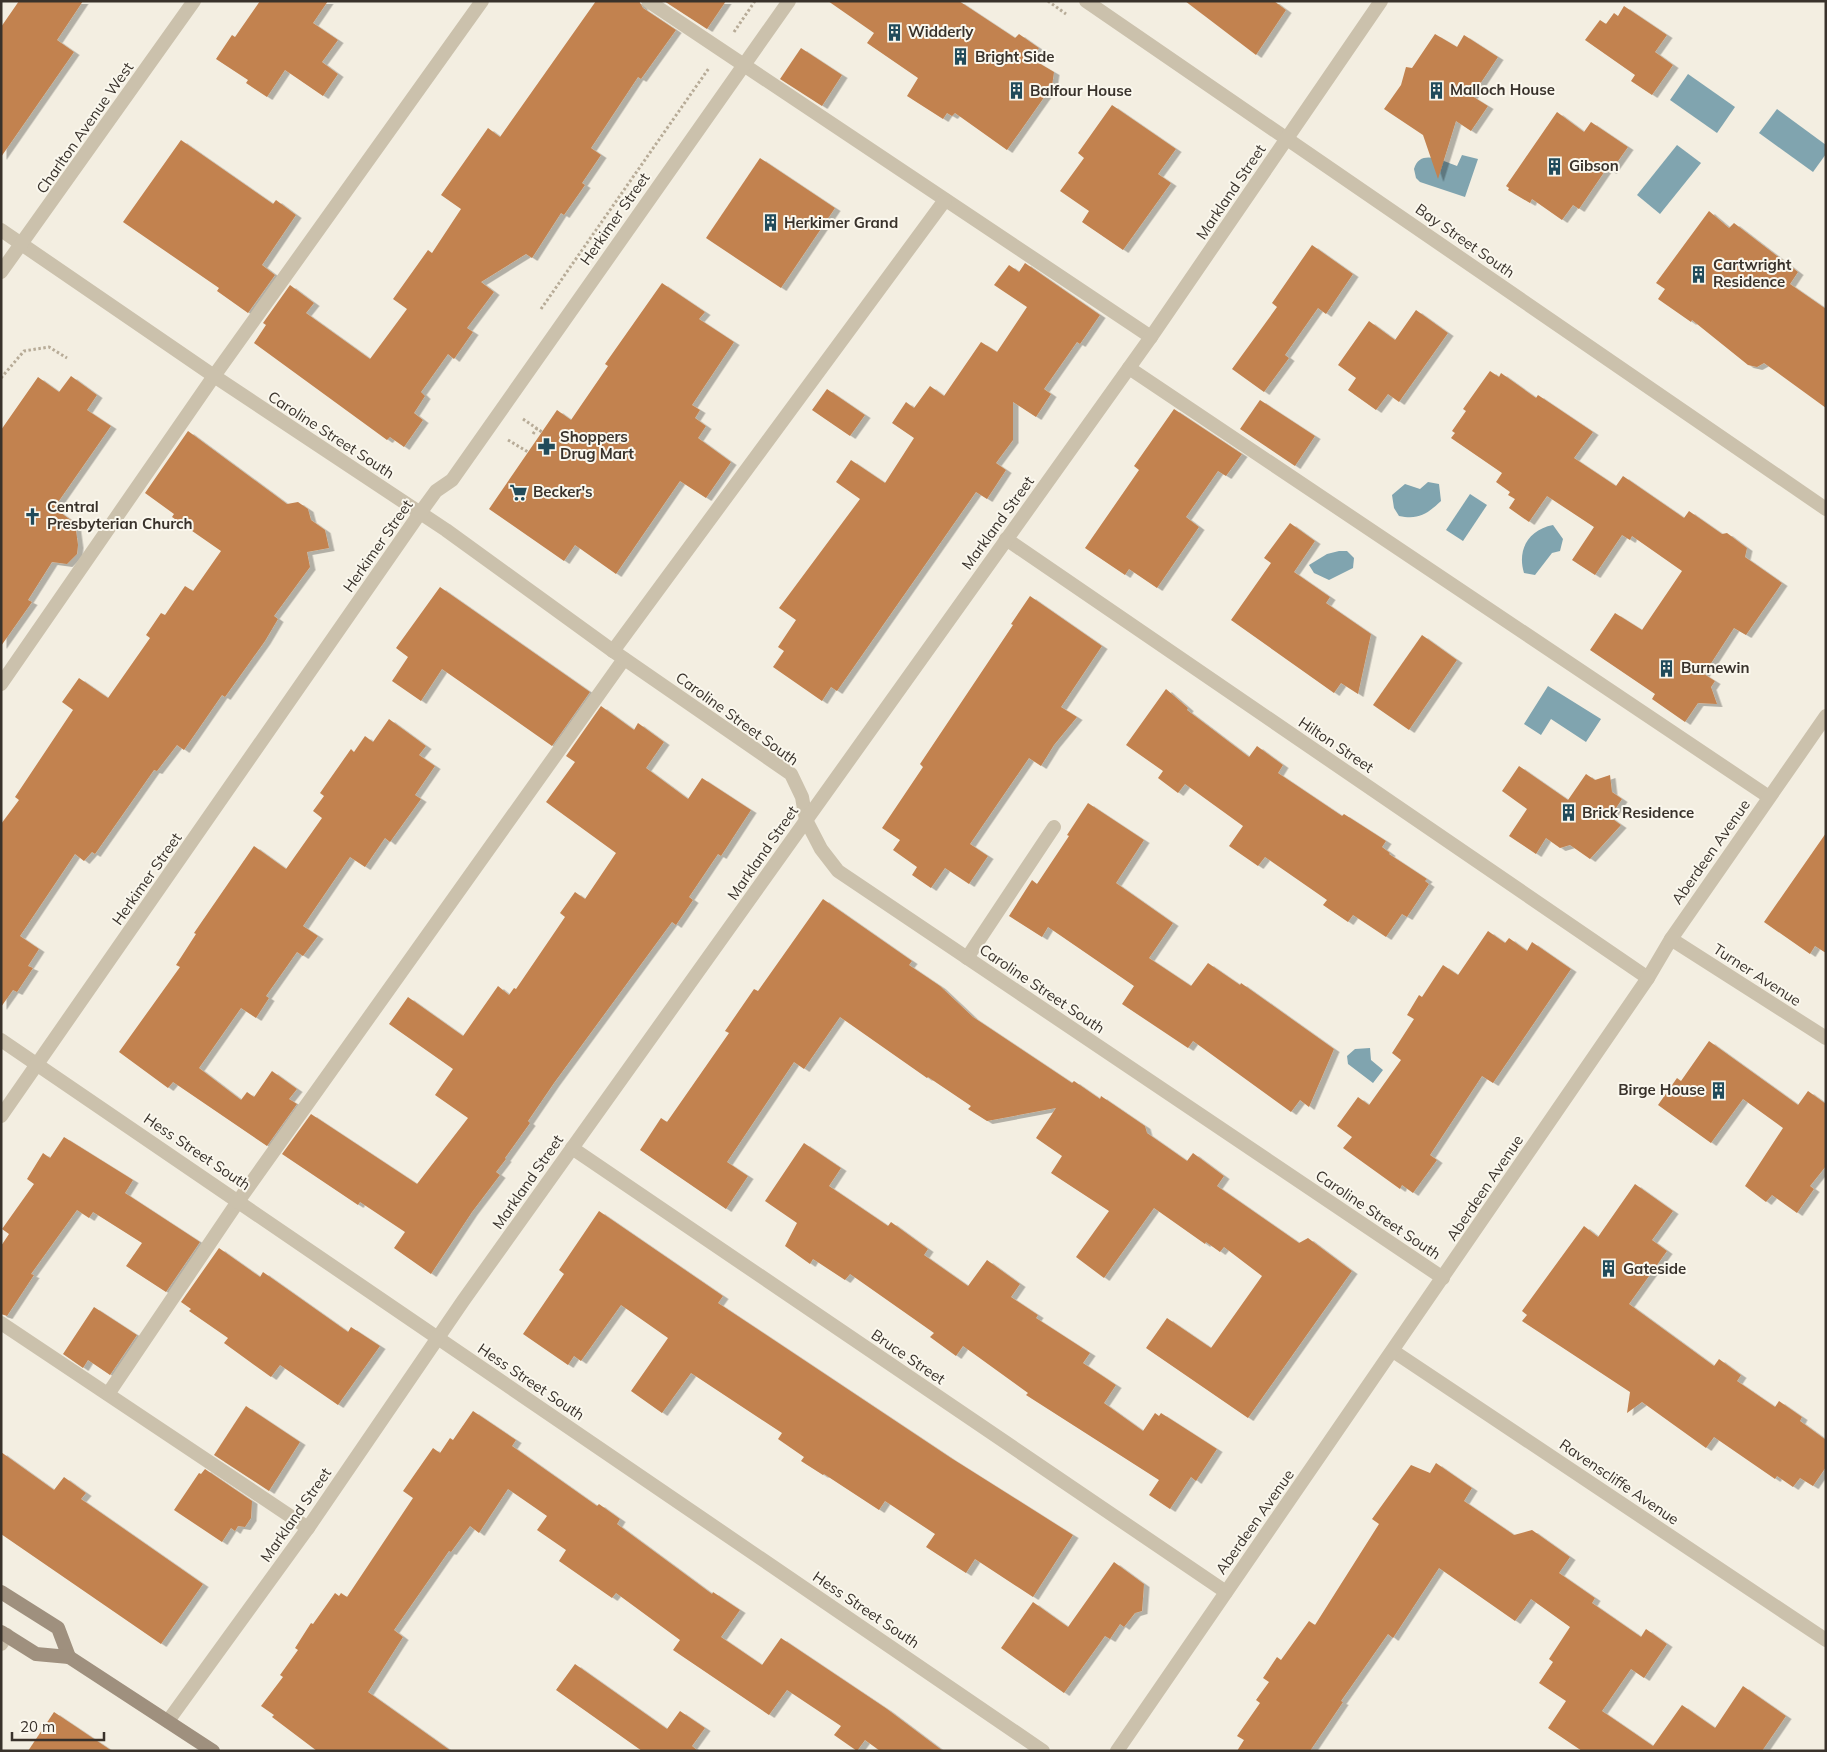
<svg xmlns="http://www.w3.org/2000/svg" width="1827" height="1752" font-family="Mulish,sans-serif">
<style>
.water{fill:#80a4af}
.building{fill:#c2824f;filter:url(#shadow)}
.lines{fill:none;stroke-linecap:round;stroke-linejoin:round}
.path{stroke:#b7ab97;stroke-width:3;stroke-dasharray:2.5 2.5;stroke-linecap:butt}
.service{stroke:#cbc1ac;stroke-width:14}
.minor{stroke:#cbc1ac;stroke-width:14}
.tertiary{stroke:#cbc1ac;stroke-width:14}
.secondary{stroke:#9f907e;stroke-width:14}
.labels{text-anchor:middle;stroke-width:4;stroke-linejoin:round;paint-order:stroke}
.poi-label{font-size:15px;font-weight:bold;fill:#39322b;stroke:#faf7ed;text-anchor:start}
.street-label{font-size:15px;fill:#39322b;stroke:#faf7ed}
</style>
<defs>
<filter id="shadow"><feDropShadow dx="5.5" dy="3" stdDeviation="0" flood-color="#0004"/></filter>
</defs>
<rect width="100%" height="100%" fill="#f3eee1"/>
<g class="water">
<path d="M1688,74L1735,107L1717,133L1670,100Z"/>
<path d="M1777,109L1826,145V154L1813,172L1759,133Z"/>
<path d="M1677,145L1701,163L1660,214L1637,195Z"/>
<path d="M1462,155L1478,159L1465,197L1420,182L1416,178L1414,169C1420,148 1443,161 1457,166Z"/>
<path d="M1428,482L1439,484L1441,501C1427,514 1419,520 1399,516L1394,508L1392,495L1405,484L1420,489Z"/>
<path d="M1470,494L1487,505L1463,541L1446,530Z"/>
<path d="M1553,525L1563,539L1560,551L1552,553L1535,575L1524,573C1517,550 1528,530 1553,525Z"/>
<path d="M1339,551H1347L1354,558L1353,568L1329,580L1314,573L1309,565L1327,554Z"/>
<path d="M1548,686L1601,719L1586,742L1551,719L1541,735L1524,724Z"/>
<path d="M1370,1048L1371,1060L1383,1070L1373,1083L1348,1064L1347,1056L1355,1049Z"/>
</g>
<g class="building">
<path d="M19,1H83L57,40L74,52L1,157V27Z"/>
<path d="M260,1H328L313,23L338,40L322,62L338,74L323,96L285,70L267,97L246,83L248,80L216,59L232,35L235,37Z"/>
<path d="M596,1H639L643,8L676,30L641,79L638,77L591,148L601,155L582,183L585,185L564,215L561,213L532,258L526,254L481,282L494,292L467,328L473,332L454,359L448,354L421,392L425,396L414,413L423,420L404,447L390,437L387,440L254,343L266,325L263,323L290,285L314,303L306,313L370,359L407,309L393,299L428,250L432,253L461,209L441,195L488,128L500,137Z"/>
<path d="M664,1H726L707,29Z"/>
<path d="M828,1H959L1015,38L1019,34L1039,48L1032,59L1054,72L1052,86L1007,150L955,113L952,116L947,113L943,119L907,96L918,78L867,43L874,33Z"/>
<path d="M1185,1H1274L1286,10L1256,55Z"/>
<path d="M1624,6L1667,35L1655,52L1673,65L1652,95L1631,81L1635,75L1585,40L1600,20L1606,24L1614,13L1618,16Z"/>
<path d="M1435,34L1457,47L1464,35L1498,57L1472,96L1488,106L1471,131L1456,121L1438,179L1423,135L1384,109L1401,85L1406,67L1412,68Z"/>
<path d="M801,48L842,75L822,106L780,79Z"/>
<path d="M1112,105L1176,149L1158,174L1171,183L1123,250L1082,222L1089,211L1060,191L1084,158L1078,153Z"/>
<path d="M1557,112L1584,132L1591,122L1628,147L1611,171L1607,168L1579,209L1573,205L1562,220L1532,199L1530,203L1508,190L1509,188L1506,186Z"/>
<path d="M181,140L273,204L276,200L296,215L262,265L275,275L248,313L217,291L219,288L123,222Z"/>
<path d="M760,158L835,208L781,288L706,238Z"/>
<path d="M1709,211L1729,228L1734,223L1798,272L1790,284L1826,309V408L1764,363L1757,367L1748,365L1692,320L1691,322L1658,299L1665,289L1656,283Z"/>
<path d="M1312,245L1353,274L1326,314L1318,308L1285,355L1289,358L1264,392L1232,369L1277,307L1272,303Z"/>
<path d="M1025,263L1100,315L1080,344L1077,342L1044,389L1051,394L1036,417L1013,402V440L996,463L1006,470L987,499L976,492L837,691L831,687L822,701L773,667L784,651L778,647L796,620L779,608L860,499L836,482L851,460L885,483L914,438L892,423L906,402L914,408L930,386L944,396L981,342L997,352L1027,307L994,285L1009,265L1019,272Z"/>
<path d="M662,283L705,312L699,319L734,342L692,405L700,410L695,418L706,426L698,438L731,462L706,498L680,481L616,574L575,545L564,561L489,509L557,410L571,420L608,366L605,364Z"/>
<path d="M1416,310L1448,333L1399,402L1388,394L1376,410L1348,390L1356,378L1338,365L1369,321L1395,340Z"/>
<path d="M1490,371L1499,377L1501,373L1536,398L1538,395L1593,432L1574,458L1616,486L1623,476L1684,518L1689,511L1722,534L1727,533L1747,548L1745,557L1782,583L1746,635L1734,628L1704,674L1715,681L1711,687L1717,704L1698,703L1685,722L1652,699L1655,694L1590,650L1615,613L1642,630L1682,571L1632,536L1630,540L1622,535L1595,575L1572,560L1594,527L1547,496L1529,522L1509,508L1515,499L1508,495L1510,492L1496,482L1502,473L1451,438L1455,433L1452,431L1466,411L1463,409Z"/>
<path d="M71,376L97,395L87,410L111,426L54,508L75,523L78,545L77,554L67,564L52,562L28,600L32,602L1,646V430L38,377L59,392Z"/>
<path d="M827,389L865,415L850,436L812,410Z"/>
<path d="M1260,400L1315,436L1295,466L1240,429Z"/>
<path d="M1174,409L1242,454L1226,476L1218,471L1186,517L1199,527L1157,588L1129,569L1125,575L1085,548L1139,470L1134,466Z"/>
<path d="M188,431L287,504L298,502L308,509L311,520L325,530L329,548L307,552L310,567L274,616L278,619L265,641L225,697L222,695L184,750L177,745L157,771L154,770L95,854L92,852L84,861L75,854L20,936L39,949L28,966L33,968L17,992L13,990L1,1007V824L19,800L15,797L73,710L62,702L79,678L108,698L150,638L146,635L161,613L165,615L185,586L193,591L221,551L172,517L174,514L145,493Z"/>
<path d="M1290,523L1315,541L1294,572L1330,597L1326,603L1371,634L1358,694L1341,683L1334,693L1231,620L1271,563L1264,558Z"/>
<path d="M440,587L590,692L552,746L442,669L421,701L392,681L408,657L396,648Z"/>
<path d="M1030,596L1102,646L1061,707L1077,717L1054,745L1041,766L1029,758L970,844L988,856L969,884L945,868L931,888L912,875L917,867L893,850L900,840L882,828L923,767L920,764L1013,625L1011,624Z"/>
<path d="M1422,635L1457,660L1409,730L1373,705Z"/>
<path d="M1166,689L1188,708L1187,710L1249,757L1257,746L1283,765L1278,773L1342,816L1344,814L1386,841L1382,847L1390,853L1389,854L1427,879L1425,881L1429,884L1407,917L1402,914L1386,937L1353,915L1348,922L1323,905L1327,900L1265,857L1258,866L1229,846L1243,826L1185,784L1178,793L1158,778L1163,771L1126,745Z"/>
<path d="M601,706L634,730L638,723L664,742L646,768L688,799L702,778L751,810L721,856L718,854L689,897L693,900L676,925L672,922L554,1083L528,1121L530,1123L505,1158L506,1159L496,1172L500,1175L472,1212L431,1274L394,1248L405,1232L360,1202L358,1205L282,1154L311,1114L417,1184L468,1118L435,1095L453,1069L389,1024L408,997L463,1036L498,986L509,995L514,988L516,989L565,917L560,913L575,892L585,899L616,853L546,802L575,762L566,756Z"/>
<path d="M389,719L426,746L419,755L435,766L415,795L421,799L390,842L385,838L365,867L350,857L303,926L318,936L303,956L297,952L266,996L269,998L256,1018L241,1008L199,1068L241,1100L247,1092L254,1097L272,1071L297,1089L289,1099L297,1104L267,1146L173,1082L168,1088L119,1052L180,967L176,965L196,934L194,933L254,846L286,869L322,818L313,811L324,796L320,793L351,749L354,752L365,736L373,742Z"/>
<path d="M1519,766L1568,800L1586,774L1595,780L1610,775L1612,792L1622,799L1610,817L1621,825L1590,859L1570,845L1560,848L1546,838L1536,854L1509,836L1527,809L1502,791Z"/>
<path d="M1088,803L1144,840L1116,883L1173,923L1149,958L1191,986L1208,963L1240,985L1241,983L1334,1049L1309,1107L1300,1100L1291,1112L1193,1041L1188,1048L1122,1004L1134,986L1048,927L1042,937L1009,916L1032,880L1037,884L1069,836L1067,835Z"/>
<path d="M1826,833V953L1815,946L1810,954L1764,922Z"/>
<path d="M823,899L912,961L909,965L940,986L973,1017L1072,1083L1074,1081L1100,1099L1101,1096L1145,1126L1147,1133L1187,1161L1193,1153L1224,1176L1217,1186L1299,1243L1308,1238L1352,1271L1248,1418L1146,1348L1167,1318L1211,1348L1262,1276L1224,1247L1220,1252L1206,1242L1205,1244L1154,1208L1104,1278L1076,1257L1109,1211L1051,1173L1062,1156L1036,1138L1056,1108L987,1121L968,1109L971,1106L928,1077L927,1078L840,1017L804,1069L794,1062L727,1162L748,1176L726,1209L640,1150L661,1118L667,1122L729,1033L725,1031L754,989L758,991Z"/>
<path d="M1488,931L1505,943L1509,938L1527,951L1532,942L1571,969L1493,1083L1482,1076L1430,1155L1437,1160L1413,1193L1402,1185L1400,1189L1343,1148L1352,1137L1337,1126L1358,1097L1369,1105L1401,1060L1392,1053L1414,1019L1407,1015L1419,995L1422,997L1443,965L1458,975Z"/>
<path d="M1709,1041L1798,1105L1808,1091L1826,1104V1166L1810,1186L1814,1189L1797,1213L1772,1195L1766,1202L1745,1186L1783,1128L1743,1099L1711,1143L1658,1105L1677,1078L1681,1081Z"/>
<path d="M64,1137L133,1180L125,1193L200,1242L166,1292L126,1266L142,1243L93,1212L89,1218L77,1210L31,1274L34,1275L7,1316L1,1314V1246L9,1234L2,1229L34,1184L27,1179L43,1153L50,1158Z"/>
<path d="M804,1143L841,1168L829,1186L888,1226L891,1222L928,1249L924,1255L968,1286L987,1260L1020,1284L1011,1297L1038,1315L1036,1318L1090,1353L1083,1363L1116,1385L1104,1403L1143,1431L1155,1413L1159,1416L1161,1413L1217,1449L1196,1481L1191,1477L1170,1509L1149,1495L1159,1480L1026,1395L1028,1393L963,1346L956,1356L930,1337L934,1333L850,1274L845,1280L813,1259L810,1264L785,1246L797,1223L765,1201Z"/>
<path d="M1635,1184L1673,1211L1652,1240L1667,1251L1629,1304L1714,1366L1719,1359L1741,1375L1737,1381L1775,1407L1779,1401L1802,1417L1800,1421L1826,1440V1467L1813,1486L1800,1478L1793,1487L1777,1476L1775,1479L1714,1437L1706,1448L1642,1402L1627,1413L1630,1392L1522,1321L1527,1315L1522,1311L1584,1226L1598,1237Z"/>
<path d="M599,1211L723,1296L718,1303L951,1458L1073,1535L1033,1597L975,1559L966,1573L926,1547L935,1534L885,1501L879,1510L824,1474L823,1475L801,1461L804,1457L778,1439L782,1433L691,1373L662,1413L631,1391L668,1338L621,1305L581,1361L574,1356L568,1365L523,1334L564,1274L559,1270Z"/>
<path d="M219,1248L260,1277L263,1272L348,1332L351,1327L380,1346L338,1405L280,1365L271,1377L224,1343L228,1338L189,1311L191,1309L181,1302Z"/>
<path d="M94,1307L137,1335L110,1375L88,1360L83,1368L63,1354Z"/>
<path d="M246,1406L300,1442L269,1491L214,1455Z"/>
<path d="M473,1411L516,1440L512,1446L597,1506L599,1504L620,1519L617,1524L712,1594L713,1592L740,1610L721,1637L762,1665L781,1638L887,1709L943,1751H880L865,1740L857,1751L834,1735L841,1726L787,1690L769,1715L673,1650L680,1640L616,1593L612,1598L559,1561L566,1550L537,1530L547,1516L508,1489L479,1533L470,1526L451,1552L449,1551L394,1630L403,1637L368,1692L451,1751H317L272,1717L274,1715L261,1706L283,1677L280,1675L298,1650L295,1648L311,1623L313,1624L335,1593L339,1596L341,1593L347,1597L413,1498L403,1491L433,1448L440,1453L450,1438L453,1440Z"/>
<path d="M1,1452L54,1490L64,1477L86,1493L81,1499L203,1584L161,1644L1,1534Z"/>
<path d="M1436,1463L1472,1488L1464,1501L1514,1535L1532,1530L1570,1557L1559,1573L1595,1598L1592,1603L1641,1637L1646,1629L1667,1644L1644,1678L1631,1669L1602,1711L1653,1746L1682,1705L1715,1728L1743,1686L1786,1716L1762,1751H1582L1548,1728L1566,1701L1539,1683L1553,1662L1549,1659L1570,1627L1531,1599L1515,1621L1439,1568L1393,1638L1388,1634L1341,1701L1343,1702L1310,1751H1237L1244,1740L1237,1736L1260,1703L1256,1700L1269,1682L1263,1678L1277,1657L1281,1660L1309,1621L1315,1625L1379,1524L1372,1519L1411,1465L1430,1473Z"/>
<path d="M205,1469L252,1501L251,1518L245,1527L238,1526L235,1531L231,1528L222,1542L174,1510L199,1473L201,1474Z"/>
<path d="M1114,1562L1144,1584L1142,1611L1135,1613L1124,1627L1120,1624L1110,1639L1105,1636L1064,1693L1001,1648L1033,1602L1068,1627Z"/>
<path d="M575,1664L667,1729L680,1711L705,1728L692,1746L698,1751H642L556,1690Z"/>
<path d="M54,1712L112,1751H28Z"/>
</g>
<g class="lines">
<g class="path">
<path d="M1048,1L1066,14"/>
<path d="M734,32L755,1"/>
<path d="M541,309L709,68"/>
<path d="M1,378L24,351L49,347L67,358"/>
<path d="M523,419L542,432"/>
<path d="M533,434L537,428"/>
<path d="M508,440L528,452"/>
</g>
<g class="service">
<path d="M648,1L1151,337"/>
<path d="M1129,368L1769,797"/>
<path d="M613,651L945,200"/>
<path d="M1,684L214,376L482,1"/>
<path d="M967,958L1054,827"/>
<path d="M1,1323L308,1528"/>
<path d="M108,1394L239,1200L624,659"/>
</g>
<g class="minor">
<path d="M1086,1L1826,509"/>
<path d="M1,230L214,376L446,530L613,651L791,774L802,797L806,820L821,849L838,871L1443,1278"/>
<path d="M1006,539L1648,978"/>
<path d="M1671,939L1826,1038"/>
<path d="M1,1040L1043,1751"/>
<path d="M572,1148L1226,1592"/>
<path d="M1393,1351L1826,1640"/>
<path d="M1,1644L7,1635"/>
<path d="M168,1721L308,1528L463,1301L1151,337L1381,1"/>
<path d="M1117,1751L1648,978L1671,939L1826,716"/>
</g>
<g class="tertiary">
<path d="M1,272L194,1"/>
<path d="M1,1116L420,513L436,491L452,480L789,1"/>
</g>
<g class="secondary">
<path d="M1,1592L58,1628L69,1657"/>
<path d="M1,1632L36,1654L69,1657L213,1751"/>
</g>
</g>
<defs>
<symbol id="building-bare" viewBox="-9 -9 18 18"><path d="M-4-6H4V6H1V3H-1V6H-4ZM-2.5-4.3h1.7v1.8h-1.7ZM.8-4.3h1.7v1.8H.8ZM-2.5-1h1.7V.8h-1.7ZM.8-1h1.7V.8H.8Z" fill="#214b5a" stroke="#faf7ed" stroke-width="2.5" paint-order="stroke"/></symbol>
<symbol id="pharmacy-bare" viewBox="-9 -9 18 18"><path d="M-2-6h4v4h4v4h-4v4h-4v-4h-4v-4h4Z" fill="#214b5a" stroke="#faf7ed" stroke-width="2.5" paint-order="stroke"/></symbol>
<symbol id="supermarket-bare" viewBox="-9 -9 18 18"><path d="M-6-5.5h2.5l.6 2H6L4.5 2H-2.5L-4.4-4H-6ZM-1.5 3.2a1.3 1.3 0 1 0 .1 0ZM3 3.2a1.3 1.3 0 1 0 .1 0Z" fill="#214b5a" stroke="#faf7ed" stroke-width="2.5" paint-order="stroke"/></symbol>
<symbol id="church-bare" viewBox="-9 -9 18 18"><path d="M-1.2-6h2.4v3.5h3.3v2.4h-3.3V6h-2.4V-.1h-3.3v-2.4h3.3Z" fill="#214b5a" stroke="#faf7ed" stroke-width="2.5" paint-order="stroke"/></symbol>
</defs>
<g fill-rule="evenodd">
<use href="#building-bare" x="882" y="20" width="25" height="25"/>
<use href="#building-bare" x="948" y="44" width="25" height="25"/>
<use href="#building-bare" x="1424" y="78" width="25" height="25"/>
<use href="#building-bare" x="1004" y="78" width="25" height="25"/>
<use href="#building-bare" x="1542" y="154" width="25" height="25"/>
<use href="#building-bare" x="758" y="210" width="25" height="25"/>
<use href="#building-bare" x="1686" y="262" width="25" height="25"/>
<use href="#pharmacy-bare" x="534" y="434" width="25" height="25"/>
<use href="#supermarket-bare" x="506" y="480" width="25" height="25"/>
<use href="#church-bare" x="20" y="504" width="25" height="25"/>
<use href="#building-bare" x="1654" y="656" width="25" height="25"/>
<use href="#building-bare" x="1556" y="800" width="25" height="25"/>
<use href="#building-bare" x="1706" y="1078" width="25" height="25"/>
<use href="#building-bare" x="1596" y="1256" width="25" height="25"/>
</g>
<g class="labels">
<g class="poi-label">
<text x="908" y="37">Widderly</text>
<text x="975" y="62">Bright Side</text>
<text x="1450" y="95">Malloch House</text>
<text x="1030" y="96">Balfour House</text>
<text x="1569" y="171">Gibson</text>
<text x="784" y="228">Herkimer Grand</text>
<text x="1713" y="270">Cartwright<tspan x="1713" dy="17">Residence</tspan></text>
<text x="560" y="442">Shoppers<tspan x="560" dy="17">Drug Mart</tspan></text>
<text x="533" y="497">Becker's</text>
<text x="47" y="512">Central<tspan x="47" dy="17">Presbyterian Church</tspan></text>
<text x="1681" y="673">Burnewin</text>
<text x="1582" y="818">Brick Residence</text>
<text x="1705" y="1095" text-anchor="end">Birge House</text>
<text x="1623" y="1274">Gateside</text>
</g>
<g class="street-label">
<text transform="translate(85 128) rotate(-55)" y="5">Charlton Avenue West</text>
<text transform="translate(1231 192) rotate(-56)" y="5">Markland Street</text>
<text transform="translate(615 219) rotate(-55)" y="5">Herkimer Street</text>
<text transform="translate(1465 241) rotate(35)" y="5">Bay Street South</text>
<text transform="translate(331 435) rotate(33)" y="5">Caroline Street South</text>
<text transform="translate(998 523) rotate(-54)" y="5">Markland Street</text>
<text transform="translate(378 546) rotate(-55)" y="5">Herkimer Street</text>
<text transform="translate(737 719) rotate(36)" y="5">Caroline Street South</text>
<text transform="translate(1336 745) rotate(34)" y="5">Hilton Street</text>
<text transform="translate(1711 852) rotate(-55)" y="5">Aberdeen Avenue</text>
<text transform="translate(763 853) rotate(-55)" y="5">Markland Street</text>
<text transform="translate(147 879) rotate(-55)" y="5">Herkimer Street</text>
<text transform="translate(1757 975) rotate(33)" y="5">Turner Avenue</text>
<text transform="translate(1042 989) rotate(34)" y="5">Caroline Street South</text>
<text transform="translate(197 1152) rotate(34)" y="5">Hess Street South</text>
<text transform="translate(528 1182) rotate(-55)" y="5">Markland Street</text>
<text transform="translate(1485 1188) rotate(-56)" y="5">Aberdeen Avenue</text>
<text transform="translate(1378 1215) rotate(34)" y="5">Caroline Street South</text>
<text transform="translate(908 1357) rotate(34)" y="5">Bruce Street</text>
<text transform="translate(531 1382) rotate(34)" y="5">Hess Street South</text>
<text transform="translate(1619 1482) rotate(34)" y="5">Ravenscliffe Avenue</text>
<text transform="translate(296 1515) rotate(-55)" y="5">Markland Street</text>
<text transform="translate(1255 1522) rotate(-55)" y="5">Aberdeen Avenue</text>
<text transform="translate(866 1610) rotate(34)" y="5">Hess Street South</text>
</g>
</g>
<rect width="1827" height="1752" fill="none" stroke="#39322b" stroke-width="5"/>
<path d="M12 1732v8h92v-8" fill="none" stroke="#39322b" stroke-width="2.5"/>
<text x="20" y="1732" font-size="15" fill="#39322b" stroke="#faf7ed" stroke-width="4" paint-order="stroke">20 m</text>
</svg>
